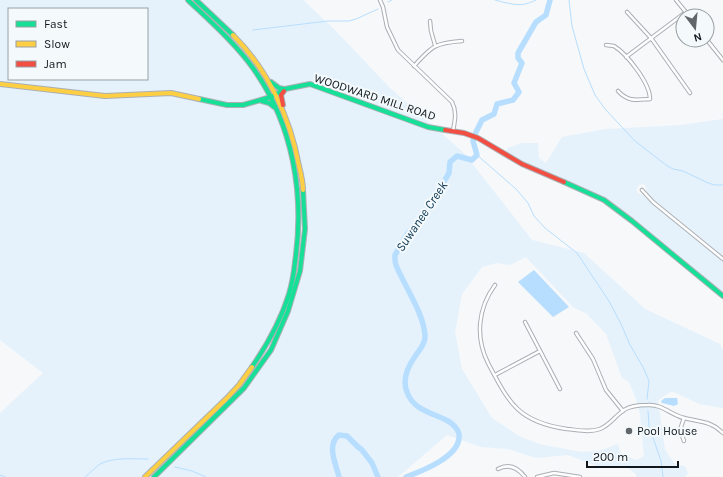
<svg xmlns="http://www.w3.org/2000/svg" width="723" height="477" font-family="Karla,sans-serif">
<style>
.green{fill:#e5f2fc;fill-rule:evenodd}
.water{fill:#b7defe}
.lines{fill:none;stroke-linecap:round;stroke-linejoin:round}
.stream{stroke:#b7defe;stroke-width:1}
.river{stroke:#b7defe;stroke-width:5.5}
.street-casing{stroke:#abafb4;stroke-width:4.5}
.fast-casing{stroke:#abafb4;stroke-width:6}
.slow-casing{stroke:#abafb4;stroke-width:6}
.jam-casing{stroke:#abafb4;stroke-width:6}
.street{stroke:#fefefe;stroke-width:2.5}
.fast{stroke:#16e098;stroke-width:4}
.slow{stroke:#ffcf43;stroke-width:4}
.jam{stroke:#f24e42;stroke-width:4}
.poi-dot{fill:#60666a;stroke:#f4f9fc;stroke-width:1.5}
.labels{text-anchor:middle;stroke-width:4;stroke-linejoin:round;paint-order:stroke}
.street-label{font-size:12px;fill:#0f171d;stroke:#f4f9fc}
.poi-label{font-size:12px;fill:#0f171d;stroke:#f4f9fc;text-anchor:start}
.water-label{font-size:13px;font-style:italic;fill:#083450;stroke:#f4f9fc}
</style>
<rect width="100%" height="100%" fill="#f6f8fa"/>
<g class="green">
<path d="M0,0H303L334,29L389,87L464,153L532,240L584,253L645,309L720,344L723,351V408L699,404L672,391L658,400L665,450L675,464L685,466L688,473L685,477H636V474L627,467L602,468L568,455L536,458L508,449L481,447L447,435L398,477H0V413L43,373L0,340ZM9,9H147V79H9ZM526,257L573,307L587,314L606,334L622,378L629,382L636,399L640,414L644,456L637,460L621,455L618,444L599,451L581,452L539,444L519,436L492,418L462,369L455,332L462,294L482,267L497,263L510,265Z"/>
<path d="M723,119V256L648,195C645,190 648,182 639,185L636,190L638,193L644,196L723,260V294L613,204L521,162L505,153L508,148L522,143H538L539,158L546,163L562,137L606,129L681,125Z"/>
</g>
<g class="water">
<path d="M534,270L569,307L553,317L518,282Z"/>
<path d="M665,398H677L678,404L674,406L662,403L661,401Z"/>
</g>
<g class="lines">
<g class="stream">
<path d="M495,0C511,4 521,8 536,0"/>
<path d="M569,0L572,26L584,69L595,95L605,109L635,141L666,165L673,169L683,171L706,182L714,185H723"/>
<path d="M388,2L392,0"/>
<path d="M253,30L328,21H349L356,19L378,9"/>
<path d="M477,155L516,189L528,203L534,216L545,228L577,253L609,301L621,324L630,345L643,367L649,381L647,399"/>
<path d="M648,411L649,426L661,461L663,477"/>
<path d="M175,467L192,471L206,477"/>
<path d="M0,475L5,477"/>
<path d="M85,477C90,473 95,468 100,464C114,457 133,459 148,459"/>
</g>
<g class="river">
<path d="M339,477C336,464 326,445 339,435L347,436L357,446L362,450L372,463L378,477"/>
<path d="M406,477C422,471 462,456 459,434C458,429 452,423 448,421C433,413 413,410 407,392C402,380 408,366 416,355C420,349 425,344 425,337C425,319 411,296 403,280C399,271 394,265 395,255L408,233L426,212L449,173L450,162L457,156L472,160L477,155L473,141L476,132L482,120L494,114L497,104L513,100L519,92L514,83L522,63L518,58V53L536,22L546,15L550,0"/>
</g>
<defs>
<g id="street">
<path d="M380,0L383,7L387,27L398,50L452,102C457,112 455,120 453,131"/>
<path d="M676,0L689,16"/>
<path d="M627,12L651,38L690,93"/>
<path d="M430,21L431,31L435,45"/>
<path d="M707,40L723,60"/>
<path d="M606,45L614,46C627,54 650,83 650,99C636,100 628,102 618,91"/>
<path d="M626,57L686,12"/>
<path d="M414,66C432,46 435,43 462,41"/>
<path d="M642,190L653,202L723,259"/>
<path d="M495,285C478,308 475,337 488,363C509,403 518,422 567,429C578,430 589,433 600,429C610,425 615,416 624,410C630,406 640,405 648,405C662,404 671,415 684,418C700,422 711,421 723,433"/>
<path d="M525,322L560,389"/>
<path d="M576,333L593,359L606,390L623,411"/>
<path d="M495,375L540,351"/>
<path d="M684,418L680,430L684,441"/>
<path d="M498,469C509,463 518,468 525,477"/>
<path d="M537,477L554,473L580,477"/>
</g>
<g id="fast">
<path d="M188,0C210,21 235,43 253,68C293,124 305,194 295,262C294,272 292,284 289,294C281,320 267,345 252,367"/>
<path d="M196,0L233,35"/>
<path d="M271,82L279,88L284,89"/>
<path d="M199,99L227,105H243L271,97L285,89L310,84L428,127L445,130"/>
<path d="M262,101L269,103L274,107"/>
<path d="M564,182L604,200L632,221L723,296"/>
<path d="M154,477L244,388L271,350L288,311L300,271L305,229L303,190"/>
</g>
<g id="slow">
<path d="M233,35C268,70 290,117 299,166C301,174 303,182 303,190"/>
<path d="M0,84L105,96L171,93L199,99"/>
<path d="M145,477L226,399L239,385L252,367"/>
</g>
<g id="jam">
<path d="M283,105L281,95L284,91"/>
<path d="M445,130L464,133L478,138L522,164L564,182"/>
</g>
</defs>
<use href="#street" class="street-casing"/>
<use href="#fast" class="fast-casing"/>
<use href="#slow" class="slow-casing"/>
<use href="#jam" class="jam-casing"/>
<use href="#street" class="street"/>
<use href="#fast" class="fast"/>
<use href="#slow" class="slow"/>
<use href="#jam" class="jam"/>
</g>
<circle class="poi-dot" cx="629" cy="431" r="4"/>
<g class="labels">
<g class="street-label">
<text transform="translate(375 97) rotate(18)" y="4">WOODWARD MILL ROAD</text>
</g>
<g class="poi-label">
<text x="637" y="435">Pool House</text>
</g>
<g class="water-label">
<text transform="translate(421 216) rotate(-56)" y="5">Suwanee Creek</text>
</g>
</g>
<rect x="8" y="8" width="140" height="72" fill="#f4f9fc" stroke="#989fa3"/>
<rect x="16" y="21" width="20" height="6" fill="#16e098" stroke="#989fa3"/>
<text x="44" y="28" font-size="12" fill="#0f171d">Fast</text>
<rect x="16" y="41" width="20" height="6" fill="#ffcf43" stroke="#989fa3"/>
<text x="44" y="48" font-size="12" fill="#0f171d">Slow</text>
<rect x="16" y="61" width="20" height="6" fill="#f24e42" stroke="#989fa3"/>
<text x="44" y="68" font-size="12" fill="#0f171d">Jam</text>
<g transform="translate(695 28) rotate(164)"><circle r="19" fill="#f4f9fc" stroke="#989fa3"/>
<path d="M0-3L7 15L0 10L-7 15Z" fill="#60666a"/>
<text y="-6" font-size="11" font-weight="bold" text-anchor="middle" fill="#0f171d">N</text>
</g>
<path d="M587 461v6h91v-6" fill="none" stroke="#0f171d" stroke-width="2"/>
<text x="593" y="461" font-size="12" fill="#0f171d" stroke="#f4f9fc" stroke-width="3" paint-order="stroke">200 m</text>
</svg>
